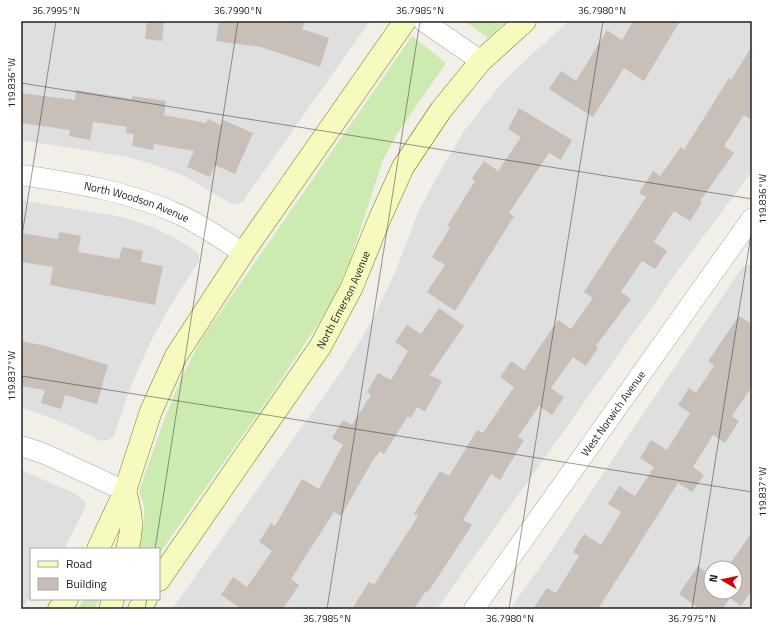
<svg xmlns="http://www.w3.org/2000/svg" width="773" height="630" font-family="'Titillium Web',sans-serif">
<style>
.residential{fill:#e0dfdf;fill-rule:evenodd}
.grass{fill:#cdebb0}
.building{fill:#c7bfb8}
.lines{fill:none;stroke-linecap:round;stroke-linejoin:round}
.street-casing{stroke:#a9a9a9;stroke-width:21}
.secondary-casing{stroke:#707d05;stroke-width:23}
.street{stroke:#fff;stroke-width:20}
.secondary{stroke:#f7fabf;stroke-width:22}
.ticks{fill:none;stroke:#222;stroke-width:1;stroke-opacity:0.45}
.labels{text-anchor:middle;stroke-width:3;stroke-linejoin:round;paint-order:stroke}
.street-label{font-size:11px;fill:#222;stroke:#fff}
.neatline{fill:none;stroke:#222;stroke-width:1.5}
.ticks-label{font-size:10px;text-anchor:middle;fill:#222}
</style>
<rect width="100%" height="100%" fill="#f2efe9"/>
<g class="residential">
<path d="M21,21H370L243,201L238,204H232L182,175L155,165L128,157L21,140Z"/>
<path d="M569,21H752V172L687,258L437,609H172L343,369L374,317L396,270L418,213L434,182L464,131L501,84L519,66Z"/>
<path d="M21,200L122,217L150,226L179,240L197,252L199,256V261L170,306L149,345L130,388L114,436L108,440L101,441L69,425L21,407Z"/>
<path d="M752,264V609H510L543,563L743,266ZM711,568H735V592H711Z"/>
<path d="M21,470L74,493L84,500L86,504L85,508L64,549H31V596L21,609Z"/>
</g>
<g class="grass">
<path d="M465,21H506L488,38Z"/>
<path d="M412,36L446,63L397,134L383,160L350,261L334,297L318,324L264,405L159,554V549H136L144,523V506L139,491L163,423L182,376L201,340Z"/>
<path d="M84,599H99L95,609H78Z"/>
</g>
<g class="building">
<path d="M147,21H164L162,41L145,39Z"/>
<path d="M219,21H305L302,29L329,38L320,67L261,47L216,41Z"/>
<path d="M633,21H680L644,81L624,68L593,117L549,89L561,71L576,81L607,30L622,40Z"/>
<path d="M752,46V120L744,115L724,146L734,153L700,201L702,202L690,221L674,211L654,242L667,251L655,269L642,261L621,292L631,299L596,346L598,348L586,366L573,357L551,388L564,397L552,415L539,406L518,437L524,440L500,480L491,474L463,520L472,525L428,592L426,591L414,609H352L369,582L374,585L418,516L414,514L440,471L449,476L477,430L483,433L514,387L500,377L511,361L524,370L558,320L571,329L593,298L584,292L646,197L639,193L653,171L660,176L681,147L684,150L729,78L731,80Z"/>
<path d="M76,90L132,99V96L166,101L164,115L206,123L208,119L221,125L223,120L253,133L235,174L215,165L210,177L187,167L194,151L154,144L153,150L132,146L134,134L126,133L127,127L93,122L90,140L69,136L70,130L21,123V93L75,100Z"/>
<path d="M519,108L572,140L561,160L549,153L509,213L514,216L455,311L427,292L445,265L432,257L450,228L447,226L475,181L472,178L484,161L498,171L521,137L508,129Z"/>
<path d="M59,232L81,236L78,252L119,259L122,247L143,251L141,262L163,266L155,305L50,285L53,267L21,262V233L58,239Z"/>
<path d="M439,308L464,326L430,375L442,381L425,412L417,407L411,418L408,416L384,454L380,451L373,460L341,516L334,512L291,579L299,585L283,609H242L221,595L233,577L247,587L272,551L259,542L271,523L275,526L302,479L319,489L343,445L332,438L343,420L352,425L371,395L367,392L378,373L391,380L408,351L395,342L407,325L421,334Z"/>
<path d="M739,316L752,324V387L732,416L739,421L725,443L713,435L693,467L704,475L692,492L678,483L598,609H533L547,588L556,593L579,556L573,552L584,534L601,545L621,512L608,504L619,486L635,496L654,467L640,458L651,440L667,450L690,413L678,405L689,388L696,393L714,366L708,361Z"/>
<path d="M21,341L46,346L108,365L97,404L65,395L61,409L41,403L45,390L21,386Z"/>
<path d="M752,532V590L741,606L730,598L722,609H700L679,594L698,566L711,576V592H735V568H727Z"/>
</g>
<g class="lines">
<defs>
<g id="street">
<path d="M423,21L481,61"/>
<path id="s1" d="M21,175C75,183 128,191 178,214C201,224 222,239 243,253"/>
<path d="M21,446L45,454L125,491"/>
<path id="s2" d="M474,609L752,218"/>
</g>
<g id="secondary">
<path d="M125,491C131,512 134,527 127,549"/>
<path d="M98,549L125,491L151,411L176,356L243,253L405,21"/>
<path id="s3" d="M159,580L320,347L352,287L380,218L403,167L441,110L481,61L525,21"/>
<path d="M59,609L67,599"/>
<path d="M110,609L113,599"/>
<path d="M139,609L146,599"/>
</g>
</defs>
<use href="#street" class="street-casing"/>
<use href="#secondary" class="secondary-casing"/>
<use href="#street" class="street"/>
<use href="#secondary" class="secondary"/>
</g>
<path class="ticks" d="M21,83L752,199M21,242L56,21M21,376L752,492M155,549L238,21M145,609L147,599M327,609L420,21M509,609L603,21M692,609L752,228"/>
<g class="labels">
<g class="street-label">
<text dy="4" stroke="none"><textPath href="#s1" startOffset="119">North Woodson Avenue</textPath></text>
<text dy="4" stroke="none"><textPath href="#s3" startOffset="336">North Emerson Avenue</textPath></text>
<text dy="4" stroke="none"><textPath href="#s2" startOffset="240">West Norwich Avenue</textPath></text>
</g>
</g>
<rect width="773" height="630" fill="none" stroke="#ffffff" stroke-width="44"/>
<rect x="30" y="548" width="130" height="52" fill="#ffffff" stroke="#a7a7a7"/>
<rect x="38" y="561" width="20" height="6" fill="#f7fabf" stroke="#a7a7a7"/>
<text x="66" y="568" font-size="12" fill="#222222">Road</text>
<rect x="38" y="578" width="20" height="12" fill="#c7bfb8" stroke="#a7a7a7"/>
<text x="66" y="588" font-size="12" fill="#222222">Building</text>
<g transform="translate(723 580) rotate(279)"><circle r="19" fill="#ffffff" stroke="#a7a7a7"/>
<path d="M0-3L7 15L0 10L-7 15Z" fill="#d40000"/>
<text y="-6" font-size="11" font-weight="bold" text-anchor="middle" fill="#222222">N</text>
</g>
<rect x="22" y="22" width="729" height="586" class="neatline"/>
<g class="ticks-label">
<text x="56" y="14">36.7995°N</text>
<text x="238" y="14">36.7990°N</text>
<text x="420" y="14">36.7985°N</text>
<text x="602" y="14">36.7980°N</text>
<text transform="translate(11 83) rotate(-90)" y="4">119.836°W</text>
<text transform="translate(762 199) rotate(-90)" y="4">119.836°W</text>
<text transform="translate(11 376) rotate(-90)" y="4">119.837°W</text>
<text transform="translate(762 492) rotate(-90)" y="4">119.837°W</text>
<text x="327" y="622">36.7985°N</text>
<text x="510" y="622">36.7980°N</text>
<text x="692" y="622">36.7975°N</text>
</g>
</svg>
